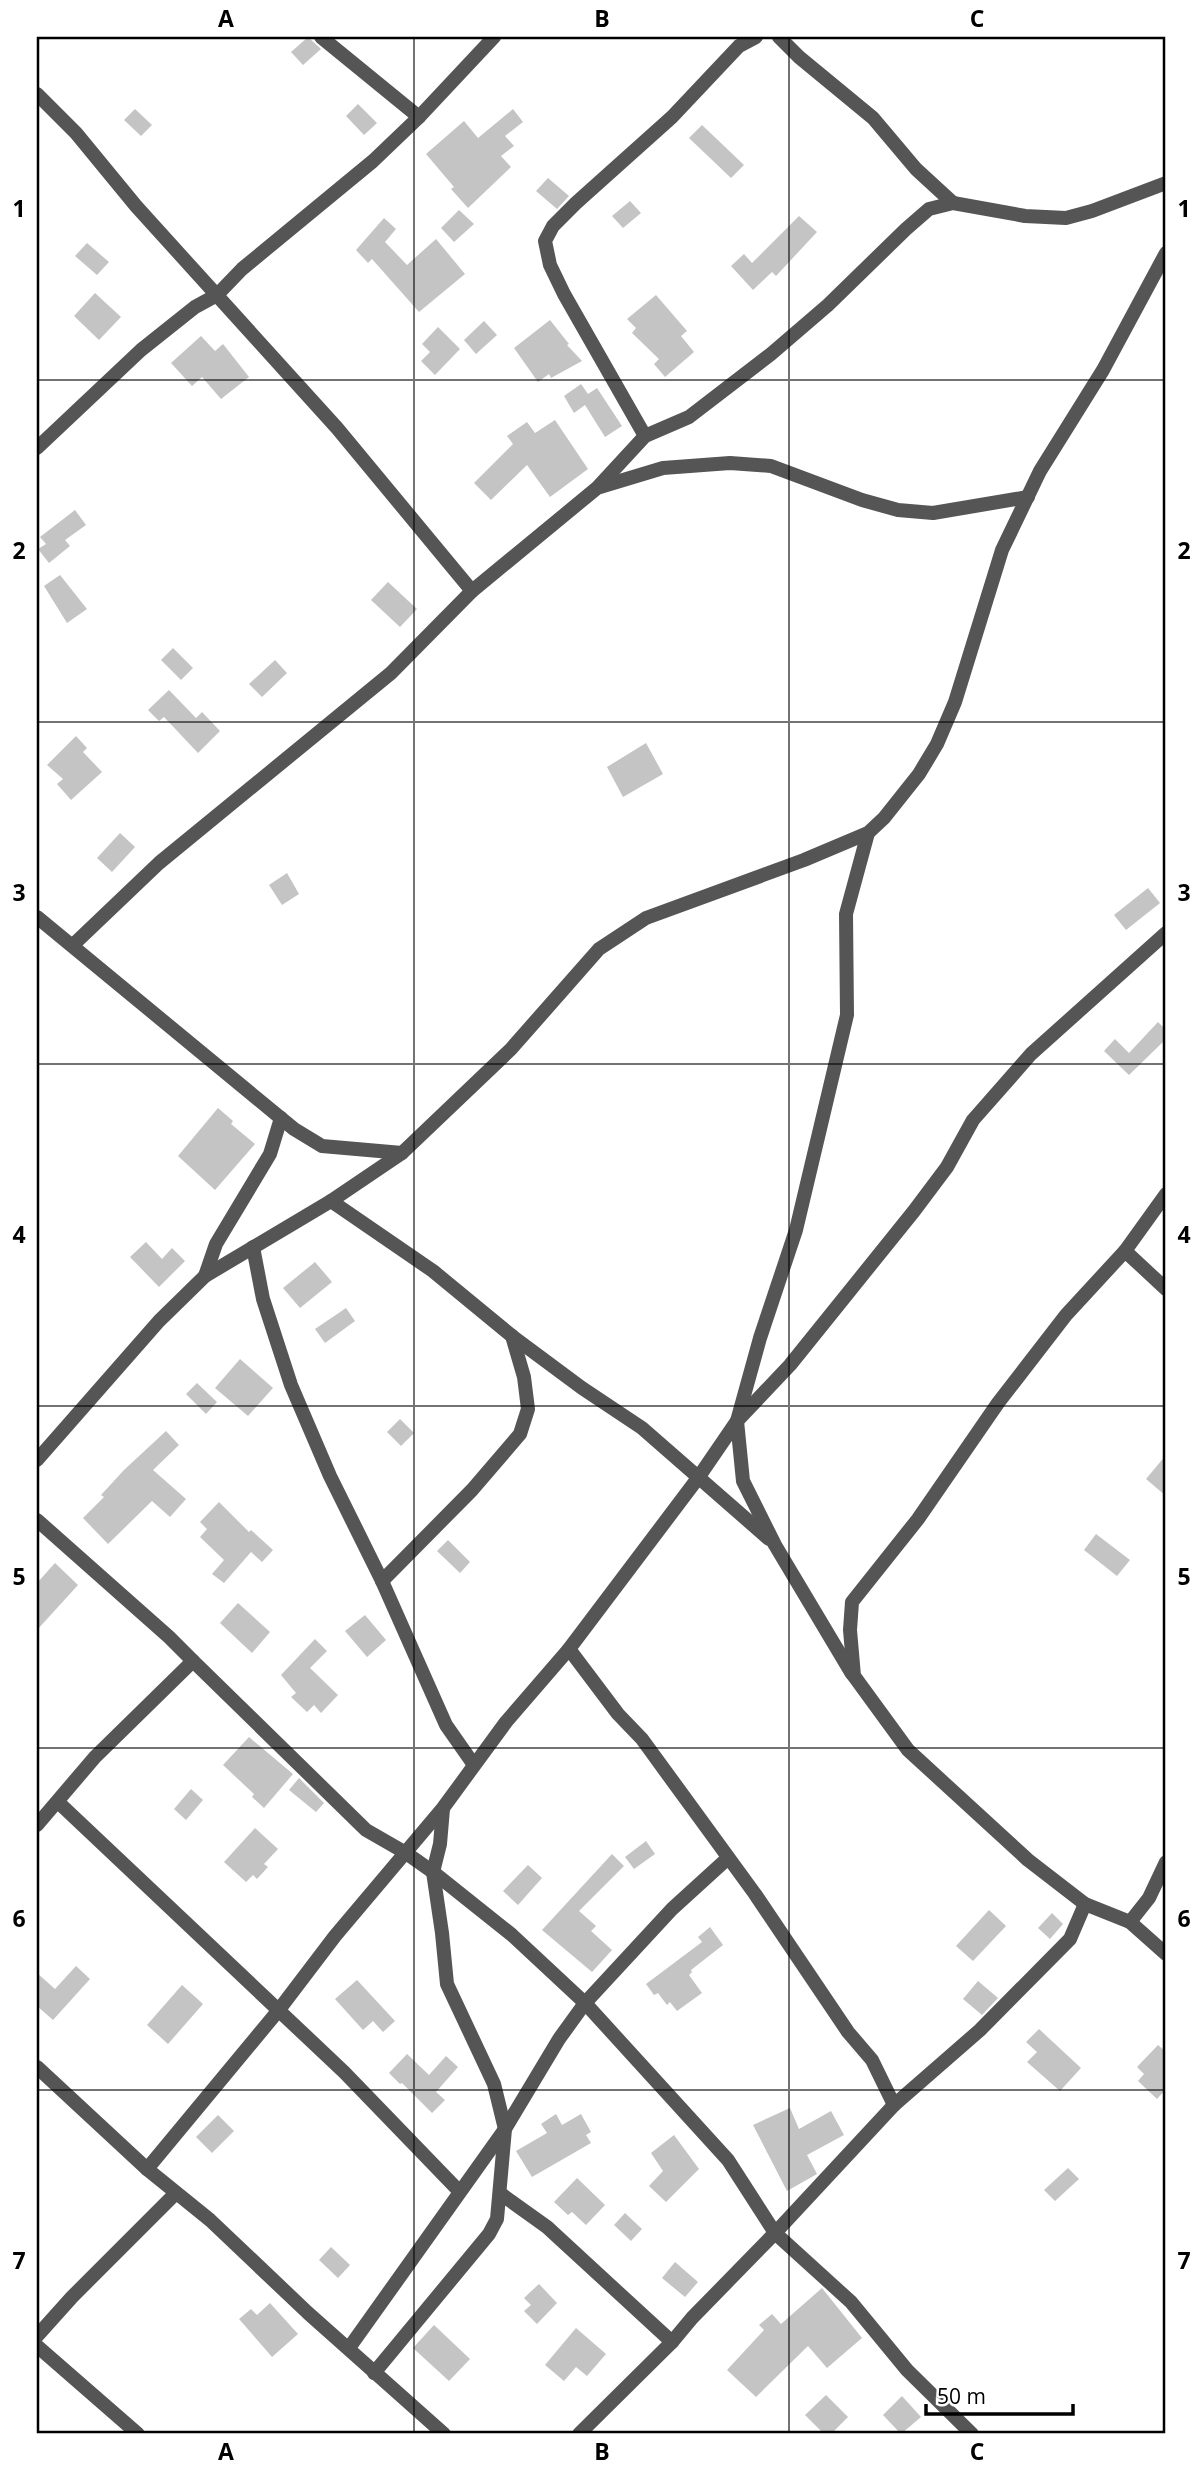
<svg xmlns="http://www.w3.org/2000/svg" width="1203" height="2471" font-family="'Open Sans',sans-serif">
<style>
.building{fill:#c4c4c4}
.lines{fill:none;stroke-linecap:round;stroke-linejoin:round}
.minor{stroke:#555;stroke-width:14}
.grid{fill:none;stroke:#000;stroke-width:2;stroke-opacity:0.55}
.neatline{fill:none;stroke:#000;stroke-width:2.5}
.grid-label{font-size:23px;text-anchor:middle;font-weight:bold;fill:#000}
</style>
<rect width="100%" height="100%" fill="#fff"/>
<g class="building">
<path d="M308,37L321,49L303,65L291,52Z"/>
<path d="M358,104L377,123L364,135L346,116Z"/>
<path d="M135,109L152,125L141,136L124,120Z"/>
<path d="M513,109L523,122L505,136L514,146L501,156L511,167L468,208L451,189L454,187L426,154L464,121L478,138Z"/>
<path d="M702,125L744,165L731,178L689,138Z"/>
<path d="M548,178L569,196L557,209L536,191Z"/>
<path d="M630,201L641,213L623,228L612,216Z"/>
<path d="M459,210L474,224L454,242L441,228Z"/>
<path d="M799,216L817,232L776,276L772,272L753,290L731,266L744,254L752,263Z"/>
<path d="M384,218L396,229L385,242L407,265L436,239L465,274L419,312L372,259L368,263L356,250Z"/>
<path d="M87,243L109,262L97,275L75,256Z"/>
<path d="M95,293L121,317L99,340L74,316Z"/>
<path d="M656,295L687,331L681,336L694,352L665,377L654,364L659,359L632,333L636,328L627,319Z"/>
<path d="M550,320L569,344L567,345L582,361L551,378L549,374L538,382L514,348Z"/>
<path d="M484,321L497,335L476,354L464,340Z"/>
<path d="M438,327L460,349L435,375L421,361L430,352L422,344Z"/>
<path d="M201,336L215,351L223,344L249,377L221,399L202,377L192,386L171,363Z"/>
<path d="M581,384L588,394L597,388L622,426L605,437L585,405L574,413L564,396Z"/>
<path d="M555,420L588,469L550,497L527,465L491,500L474,483L513,444L507,436L527,422L535,433Z"/>
<path d="M75,510L86,525L65,540L70,546L49,563L38,549L46,544L40,537Z"/>
<path d="M60,575L87,609L67,623L44,586Z"/>
<path d="M388,582L417,609L400,627L371,600Z"/>
<path d="M173,648L193,668L181,680L161,660Z"/>
<path d="M275,660L287,673L262,697L249,684Z"/>
<path d="M169,690L196,718L202,712L220,731L198,753L164,717L159,721L148,710Z"/>
<path d="M76,736L87,748L83,752L102,772L71,800L57,784L63,779L47,765Z"/>
<path d="M646,743L663,774L623,797L607,767Z"/>
<path d="M120,833L135,847L112,872L97,858Z"/>
<path d="M287,873L299,894L282,905L269,885Z"/>
<path d="M1148,888L1160,903L1126,930L1114,915Z"/>
<path d="M1158,1022L1166,1030V1039L1129,1075L1104,1051L1115,1039L1129,1053Z"/>
<path d="M218,1108L233,1121L231,1124L255,1144L215,1190L178,1156Z"/>
<path d="M146,1242L162,1259L172,1248L185,1261L159,1287L130,1257Z"/>
<path d="M315,1262L332,1282L300,1308L283,1288Z"/>
<path d="M346,1308L355,1321L325,1343L315,1329Z"/>
<path d="M240,1359L273,1388L248,1416L215,1388Z"/>
<path d="M197,1383L217,1402L206,1414L186,1394Z"/>
<path d="M400,1419L414,1433L401,1446L387,1432Z"/>
<path d="M166,1431L179,1445L153,1470L186,1499L170,1517L152,1501L108,1544L83,1518L104,1497L101,1495L124,1470Z"/>
<path d="M1166,1455V1496L1146,1479Z"/>
<path d="M219,1502L249,1532L251,1530L273,1550L262,1562L251,1552L224,1583L212,1574L224,1560L200,1537L207,1529L200,1522Z"/>
<path d="M1096,1534L1130,1560L1117,1576L1084,1550Z"/>
<path d="M448,1540L470,1562L460,1573L437,1551Z"/>
<path d="M55,1563L78,1585L37,1630V1583Z"/>
<path d="M238,1603L270,1632L252,1653L220,1623Z"/>
<path d="M365,1615L386,1640L367,1657L345,1631Z"/>
<path d="M315,1639L327,1651L310,1668L338,1695L321,1713L314,1705L307,1712L291,1697L296,1693L281,1675Z"/>
<path d="M249,1737L293,1774L264,1808L252,1797L254,1794L223,1765Z"/>
<path d="M299,1778L324,1803L316,1812L289,1790Z"/>
<path d="M191,1789L203,1800L186,1820L174,1809Z"/>
<path d="M255,1828L278,1849L264,1864L268,1867L257,1879L253,1875L246,1882L224,1862Z"/>
<path d="M646,1841L655,1854L634,1869L625,1857Z"/>
<path d="M612,1854L624,1866L579,1911L596,1926L591,1931L612,1950L592,1972L542,1930Z"/>
<path d="M528,1865L542,1878L518,1905L503,1891Z"/>
<path d="M989,1910L1006,1926L973,1961L956,1946Z"/>
<path d="M1052,1913L1063,1924L1050,1939L1038,1928Z"/>
<path d="M710,1927L723,1945L691,1970L692,1972L689,1975L702,1993L677,2011L670,2002L667,2005L658,1993L654,1995L646,1984L702,1942L698,1937Z"/>
<path d="M76,1966L90,1979L53,2020L37,2006V1973L55,1989Z"/>
<path d="M357,1980L395,2021L383,2032L373,2021L363,2030L335,1999Z"/>
<path d="M978,1981L998,1998L982,2015L963,1999Z"/>
<path d="M182,1985L203,2004L168,2044L147,2025Z"/>
<path d="M1039,2029L1081,2068L1060,2091L1027,2062L1037,2052L1026,2042Z"/>
<path d="M1158,2045L1166,2052V2089L1157,2099L1138,2081L1144,2074L1137,2067Z"/>
<path d="M407,2054L429,2075L446,2056L458,2067L436,2092L445,2100L432,2113L402,2083L400,2084L389,2073Z"/>
<path d="M790,2108L799,2129L831,2111L844,2135L807,2155L817,2174L787,2191L753,2125Z"/>
<path d="M556,2114L562,2125L581,2114L591,2132L586,2135L591,2143L532,2177L516,2151L547,2133L541,2124Z"/>
<path d="M218,2115L234,2131L212,2153L196,2137Z"/>
<path d="M674,2135L699,2169L666,2202L649,2186L663,2171L651,2153Z"/>
<path d="M1068,2168L1079,2179L1055,2201L1044,2190Z"/>
<path d="M577,2178L605,2205L586,2225L572,2212L568,2215L554,2202Z"/>
<path d="M625,2213L642,2229L631,2241L614,2225Z"/>
<path d="M331,2247L350,2265L338,2278L319,2260Z"/>
<path d="M675,2262L698,2282L685,2297L662,2278Z"/>
<path d="M539,2284L557,2303L537,2324L524,2311L531,2305L524,2298Z"/>
<path d="M822,2288L862,2338L827,2368L808,2346L756,2397L727,2370L764,2330L759,2325L772,2314L781,2324Z"/>
<path d="M270,2303L298,2334L272,2357L239,2319L251,2309L257,2315Z"/>
<path d="M434,2325L470,2359L449,2381L413,2348Z"/>
<path d="M576,2328L606,2354L587,2376L576,2367L564,2381L545,2365Z"/>
<path d="M826,2395L848,2417L831,2434H824L805,2415Z"/>
<path d="M902,2396L921,2417L901,2434L883,2415Z"/>
</g>
<g class="lines">
<g class="minor">
<path d="M321,37L419,117"/>
<path d="M779,37L799,57L873,118L916,169L953,203"/>
<path d="M37,94L76,133L136,206L337,428L472,591"/>
<path d="M645,436L564,294L550,265L545,241L553,226L576,203L672,117L739,46L756,37"/>
<path d="M37,448L141,350L195,307L217,295L242,269L373,161L419,117L494,37"/>
<path d="M600,487L663,468L730,463L771,466L862,500L898,510L933,513L1028,497"/>
<path d="M37,917L294,1129L322,1146L402,1153"/>
<path d="M73,945L159,863L391,673L472,591L597,488L645,436L689,417L771,354L828,305L906,229L929,209L953,203L1025,216L1066,218L1092,211L1166,183"/>
<path d="M1166,1194L1125,1251L1066,1315L998,1403L918,1519L852,1602L850,1630L854,1676L908,1750L1028,1860L1085,1904L1130,1922L1166,1954"/>
<path d="M331,1201L433,1271L512,1336L524,1377L528,1409L520,1434L472,1490L382,1581"/>
<path d="M253,1247L263,1299L291,1385L330,1476L382,1581L446,1725L474,1765"/>
<path d="M1125,1251L1166,1289"/>
<path d="M205,1276L216,1244L270,1154L281,1118"/>
<path d="M512,1336L582,1388L642,1428L769,1539"/>
<path d="M37,1460L159,1321L205,1276L331,1201L402,1153L511,1049L599,949L646,918L804,860L868,833L884,818L919,774L937,744L955,702L1002,550L1040,471L1103,370L1166,253"/>
<path d="M37,1520L169,1637L193,1661"/>
<path d="M569,1649L618,1714L642,1739L755,1894L848,2032L872,2060L894,2105"/>
<path d="M852,1674L775,1545L743,1481L737,1421L760,1338L796,1230L847,1015L846,914L868,833"/>
<path d="M58,1802L344,2072L459,2191"/>
<path d="M37,1825L95,1757L193,1661L366,1830L406,1853L433,1872L512,1935L585,2003L728,2160L775,2233L851,2302L907,2370L972,2434"/>
<path d="M1130,1922L1149,1898L1166,1862"/>
<path d="M37,2067L147,2169L210,2220L308,2313L444,2434"/>
<path d="M147,2169L278,2011L335,1936L443,1808L506,1722L569,1649L698,1478L737,1421L790,1365L914,1211L947,1167L973,1120L1031,1054L1166,933"/>
<path d="M501,2194L547,2227L672,2342"/>
<path d="M37,2336L72,2297L175,2194"/>
<path d="M37,2346L138,2434"/>
<path d="M349,2348L505,2129L559,2039L585,2003L672,1909L728,1858"/>
<path d="M374,2373L489,2234L497,2219L505,2129L494,2084L447,1984L442,1933L433,1872L440,1844L443,1809"/>
<path d="M579,2434L672,2342L692,2318L775,2233L894,2105L980,2030L1070,1939L1085,1904"/>
</g>
</g>
<path class="grid" d="M414,37V2434M789,37V2434M37,380H1166M37,722H1166M37,1064H1166M37,1406H1166M37,1748H1166M37,2090H1166"/>
<rect width="1203" height="2471" fill="none" stroke="#ffffff" stroke-width="77"/>
<path d="M926 2404v10h147v-10" fill="none" stroke="#000000" stroke-width="3.5"/>
<text x="937" y="2404" font-size="21" fill="#000000" stroke="#ffffff" stroke-width="5" paint-order="stroke">50 m</text>
<rect x="38" y="38" width="1126" height="2394" class="neatline"/>
<g class="grid-label">
<text x="226" y="27">A</text>
<text x="602" y="27">B</text>
<text x="977" y="27">C</text>
<text x="19" y="217">1</text>
<text x="1184" y="217">1</text>
<text x="19" y="559">2</text>
<text x="1184" y="559">2</text>
<text x="19" y="901">3</text>
<text x="1184" y="901">3</text>
<text x="19" y="1243">4</text>
<text x="1184" y="1243">4</text>
<text x="19" y="1585">5</text>
<text x="1184" y="1585">5</text>
<text x="19" y="1927">6</text>
<text x="1184" y="1927">6</text>
<text x="19" y="2269">7</text>
<text x="1184" y="2269">7</text>
<text x="226" y="2460">A</text>
<text x="602" y="2460">B</text>
<text x="977" y="2460">C</text>
</g>
</svg>
